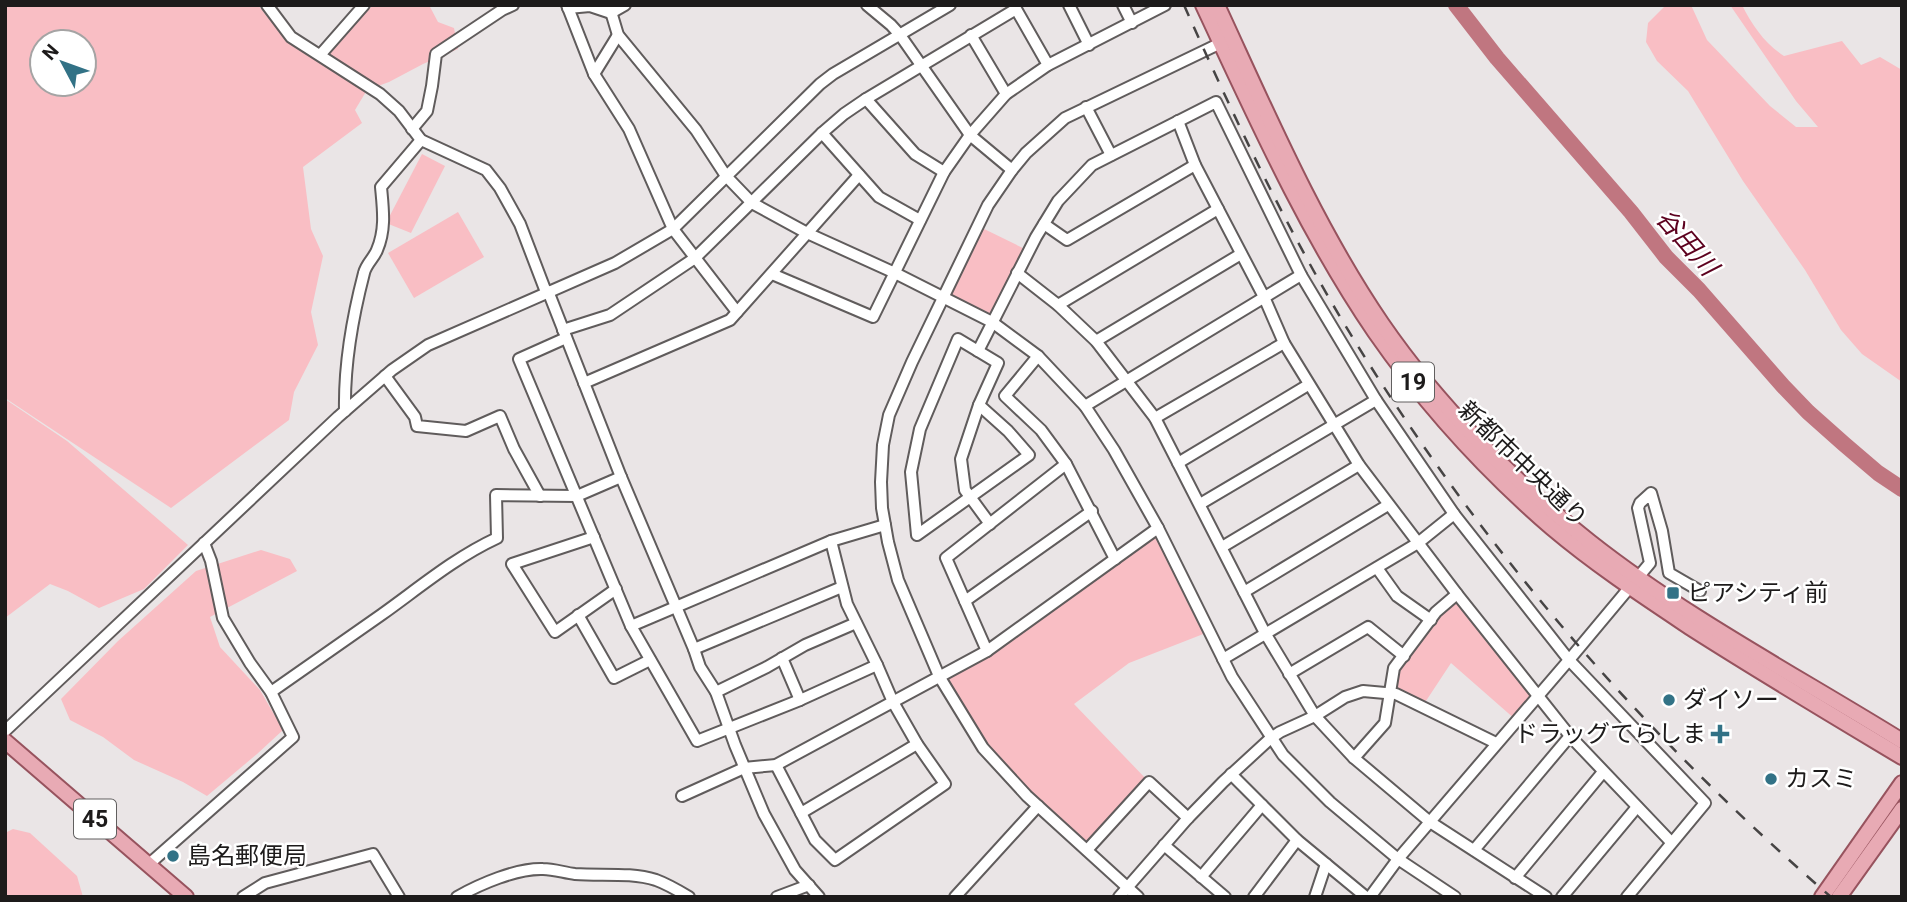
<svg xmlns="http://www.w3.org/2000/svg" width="1907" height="902" font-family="Roboto,'Noto Sans JP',sans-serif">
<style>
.green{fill:#f9bec4;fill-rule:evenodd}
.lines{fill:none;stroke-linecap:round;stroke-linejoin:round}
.river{stroke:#c07680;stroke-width:16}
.minor-casing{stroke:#605c5c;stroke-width:14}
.major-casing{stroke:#97535e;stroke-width:18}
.minor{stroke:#fff;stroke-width:10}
.major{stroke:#e8aab4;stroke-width:14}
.rail{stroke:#464444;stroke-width:2.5;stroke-dasharray:12 12;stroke-linecap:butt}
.poi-dot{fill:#327286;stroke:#fff;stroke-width:2.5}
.labels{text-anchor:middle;stroke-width:5;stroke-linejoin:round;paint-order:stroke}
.shield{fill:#fff;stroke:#615f5f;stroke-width:2}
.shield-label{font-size:23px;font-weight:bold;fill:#1d1b1b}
.street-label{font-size:24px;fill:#1d1b1b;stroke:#fff}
.poi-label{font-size:24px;fill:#1d1b1b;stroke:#fff;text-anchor:start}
.water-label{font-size:26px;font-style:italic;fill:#5c001e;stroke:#fff}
</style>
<rect width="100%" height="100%" fill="#eae5e6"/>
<g class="green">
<path d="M5,5H258L284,38L320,62L373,5H429L438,22L454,28L458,49L423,64L389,82L367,90L355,110L362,123L303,167L311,229L323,256L311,312L318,345L294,392L289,420L171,508L5,398ZM42,42H84V84H42Z"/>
<path d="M1666,5H1691L1707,40L1770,106L1796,127H1818L1796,101L1730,5H1742C1752,25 1765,44 1784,56L1842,41L1861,65L1880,57L1902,70V382L1862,354L1841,330L1805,270L1743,181L1688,91L1657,61L1646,42L1648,23Z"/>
<path d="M422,154L445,166L411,233L386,223Z"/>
<path d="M458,212L484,257L414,298L388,253Z"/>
<path d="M978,226L1029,251L992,322L943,298Z"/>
<path d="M5,399L67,441L188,545L144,589L99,608L68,591L50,584L5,618Z"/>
<path d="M1158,528L1211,631L1129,663L1074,704L1149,782L1087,850L983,748L939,676L987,651Z"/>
<path d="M261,550L290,559L297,571L210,617L220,647L260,690L283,730L257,754L207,796L183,782L134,760L103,737L70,720L61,699L118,641L196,571Z"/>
<path d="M1457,594L1538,695L1516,720L1451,663L1422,707L1389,693L1394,668Z"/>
<path d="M13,829L30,833L77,876L83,897H5V833Z"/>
</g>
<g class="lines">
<path class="river" d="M1456,5L1497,58L1631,212L1666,257L1699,290L1783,386L1808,412L1844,444L1878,473L1902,489"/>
<defs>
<g id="minor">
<path d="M267,5L291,37L380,94L399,111L421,140L486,170L500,188L520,224L546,292"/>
<path d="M567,5L594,74L629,129L673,229L737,312"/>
<path d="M609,5L618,35L696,130L726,176L752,203L807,233L895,273L992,322L1038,356L1085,406L1114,450L1158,528L1232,677L1283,755L1330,802L1398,859L1455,897"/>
<path d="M867,5L891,25L900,35L970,135L1012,170"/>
<path d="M1069,5L1089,45"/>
<path d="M1123,5L1132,23"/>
<path d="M568,8L590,6L611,13L625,5"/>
<path d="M971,35L1006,94"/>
<path d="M321,54L364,5"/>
<path d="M594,74L618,35"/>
<path d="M866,99L915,154L944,172"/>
<path d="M1086,107L1111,155"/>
<path d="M1178,121L1195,165L1264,297L1284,343L1359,465L1457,594L1570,736L1671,842"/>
<path d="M412,129L427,111L432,86L436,54L502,10L513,5"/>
<path d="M920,220L879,197L822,133L844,114L866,99L1016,9L1048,65"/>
<path d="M1044,224L1067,240L1195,165"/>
<path d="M1017,273L1058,305L1096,341L1155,418L1265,633L1315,716L1354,758L1430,822L1546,897"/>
<path d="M772,274L873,317L944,172L970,135L1006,94L1048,65L1165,5"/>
<path d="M548,291L621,477L694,649L700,667L716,692L735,745L764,814L795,870L819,897"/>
<path d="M1058,305L1218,209"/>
<path d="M563,330L610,315L695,258L822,133"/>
<path d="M566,338L519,359L631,626L697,741L800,700L877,665"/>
<path d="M958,339L998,363L979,405L1008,431L1029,455L917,535L911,472L920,429Z"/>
<path d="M1096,341L1241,254"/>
<path d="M978,351L1036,237L1058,201L1092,165L1216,102L1301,275L1376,400L1454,514L1569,660L1705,803L1627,897"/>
<path d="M1038,356L1005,396L1041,430L1066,464L1115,559"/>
<path d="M385,376L415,417L417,426L466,431L500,416L514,449L540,496"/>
<path d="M584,383L730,320L859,175"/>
<path d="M979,405L961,459L965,490L990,524"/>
<path d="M1085,406L1301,275"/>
<path d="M345,411C344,364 352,319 364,273C366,264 374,258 377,250C386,229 383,209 381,187L421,140"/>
<path d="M1155,418L1284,343"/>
<path d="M1178,463L1308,385"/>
<path d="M1200,504L1376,400"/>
<path d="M594,537L512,564L555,632L616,589"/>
<path d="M1222,547L1359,465"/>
<path d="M1377,568L1397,596L1431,620"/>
<path d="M1244,592L1388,505"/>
<path d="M965,601L1092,511"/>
<path d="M578,615L614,678L650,660"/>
<path d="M631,626L831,541L885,525"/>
<path d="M694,649L842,587"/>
<path d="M987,651L946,558L1066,464"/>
<path d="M782,658L800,700"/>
<path d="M1223,659L1418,543L1454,514"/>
<path d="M1289,674L1368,627L1404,656"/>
<path d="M271,692C308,666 344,641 381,615C419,588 454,558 497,538L496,495L577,496L621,477"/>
<path d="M716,692L767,667L805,645L856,623"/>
<path d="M5,731L338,417L392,370L428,345L615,263L673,229L820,84L833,74L950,5"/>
<path d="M1354,758L1385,723L1394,668L1436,612L1457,594"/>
<path d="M776,765L815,840L835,860L945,784L917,744L893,702L877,665L847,604L831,541"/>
<path d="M1231,774L1297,840L1366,897"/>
<path d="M682,796L744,768L776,765L987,651L1158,528"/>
<path d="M801,813L917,744"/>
<path d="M1164,845L1225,897"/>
<path d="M1087,850L1149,782L1188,818"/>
<path d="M1474,850L1570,736"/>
<path d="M148,865L293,737L271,692L250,663L223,618L211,561L204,543"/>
<path d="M1201,877L1262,805"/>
<path d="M1515,878L1603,772"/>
<path d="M243,897L265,883L373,854L399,897"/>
<path d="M457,897C480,884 517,868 543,869C554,869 565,873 575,874C602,876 630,872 656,880C667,884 679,891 689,897"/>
<path d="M777,897L809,885"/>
<path d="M955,897L1038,806"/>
<path d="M1119,897L1188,818L1223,782L1271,738L1280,732L1315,716L1345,697L1363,691L1396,694L1496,743"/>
<path d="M1138,897L1027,796L983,748L939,676L898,580L888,542L882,508L881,482L883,445L889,415L912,362L988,205L1012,170L1026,153L1065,118L1227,40"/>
<path d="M1254,897L1297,840"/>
<path d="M1315,897L1326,864"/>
<path d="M1370,897L1398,859L1569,660L1650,563L1638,508L1640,503L1651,493L1662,531L1669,573L1700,591"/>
<path d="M1562,897L1637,807"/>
</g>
<g id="major">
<path d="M1203,5C1255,116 1306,231 1375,332C1425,404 1486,471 1552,528C1597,566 1646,598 1694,630C1763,674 1832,715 1902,757"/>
<path d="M1217,5C1267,113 1315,226 1382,324C1437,404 1514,482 1590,542C1685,617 1799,677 1902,741"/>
<path d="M5,741L186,897"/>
<path d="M1822,897L1902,783"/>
<path d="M1839,897L1902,809"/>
</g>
</defs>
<use href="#minor" class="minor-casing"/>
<use href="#major" class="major-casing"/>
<use href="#minor" class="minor"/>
<use href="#major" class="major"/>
<path class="rail" d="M1184,5C1232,113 1284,224 1345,325C1477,543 1638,730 1831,897"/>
</g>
<g class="poi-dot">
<rect x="1666" y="586" width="14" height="14" rx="3.5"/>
<circle cx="1669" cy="700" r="7"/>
<path d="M1716.5 723.5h7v7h7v7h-7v7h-7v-7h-7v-7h7z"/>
<circle cx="1771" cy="779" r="7"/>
<circle cx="173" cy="856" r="7"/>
</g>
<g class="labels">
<g class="shield">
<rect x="1392" y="362.5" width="42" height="39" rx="5"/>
<rect x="74" y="799.5" width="42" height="39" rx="5"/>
</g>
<g class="shield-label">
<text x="1413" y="390">19</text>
<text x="95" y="827">45</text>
</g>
<g class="street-label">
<text transform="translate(1523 464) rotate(44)" y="8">新都市中央通り</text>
</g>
<g class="poi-label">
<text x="1687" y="601">ピアシティ前</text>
<text x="1683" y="708">ダイソー</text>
<text x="1706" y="742" text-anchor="end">ドラッグてらしま</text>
<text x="1785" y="787">カスミ</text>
<text x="187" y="864">島名郵便局</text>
</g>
<g class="water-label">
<text transform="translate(1687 242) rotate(49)" y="9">谷田川</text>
</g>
</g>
<rect width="1907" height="902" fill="none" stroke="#1d1b1b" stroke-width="14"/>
<g transform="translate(63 63) rotate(311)"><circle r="33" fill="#ffffff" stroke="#a5a4a4" stroke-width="2"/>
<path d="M0-5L12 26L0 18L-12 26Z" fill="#327286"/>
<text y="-10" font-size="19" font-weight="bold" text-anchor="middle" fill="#1d1b1b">N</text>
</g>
</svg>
